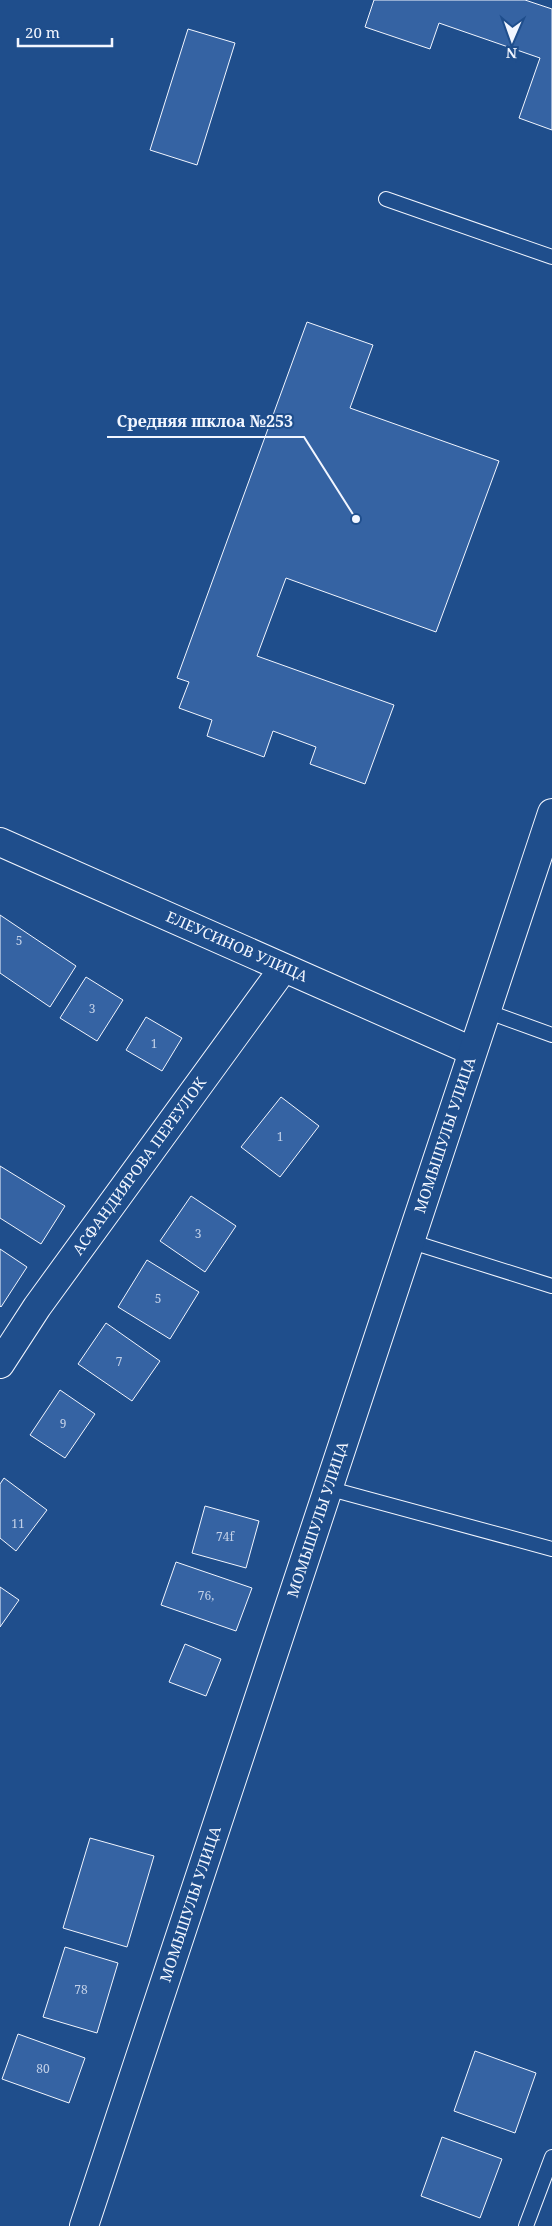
<svg xmlns="http://www.w3.org/2000/svg" width="552" height="2226" font-family="'Noto Serif',serif">
<style>
.building{fill:#3563a3;stroke:#f2f6ff}
.lines{fill:none;stroke-linecap:round;stroke-linejoin:round}
.service-casing{stroke:#f2f6ff;stroke-width:16}
.minor-casing{stroke:#f2f6ff;stroke-width:30}
.service{stroke:#1f4e8c;stroke-width:14}
.minor{stroke:#1f4e8c;stroke-width:28}
.labels{text-anchor:middle;stroke-width:4;stroke-linejoin:round;paint-order:stroke}
.number-label{font-size:12px;fill:#c3d1e8}
.street-label{font-size:15px;fill:#f2f6ff;stroke:#1f4e8c}
.leader{fill:none;stroke:#f2f6ff;stroke-width:2}
.callout-dot{fill:#f2f6ff;stroke:#1f4e8c;stroke-width:2}
.callout-label{font-size:16px;text-anchor:middle;font-weight:bold;fill:#f2f6ff;stroke:#1f4e8c;stroke-width:4;stroke-linejoin:round;paint-order:stroke}
</style>
<rect width="100%" height="100%" fill="#1f4e8c"/>
<g class="building">
<path d="M374,0H525L552,9V130L519,118L540,58L439,23L430,49L365,27Z"/>
<path d="M188,29L235,43L197,165L150,150Z"/>
<path d="M307,322L373,345L350,408L499,461L436,632L286,578L257,656L394,705L365,784L310,764L316,747L273,731L264,757L207,736L212,720L179,708L189,682L177,678Z"/>
<path d="M0,915L76,966L50,1007L0,973Z"/>
<path d="M86,977L123,1000L97,1041L60,1018Z"/>
<path d="M146,1017L182,1038L162,1071L126,1050Z"/>
<path d="M281,1097L319,1126L280,1177L241,1147Z"/>
<path d="M0,1166L65,1206L41,1244L0,1218Z"/>
<path d="M191,1196L236,1226L205,1272L160,1241Z"/>
<path d="M0,1249L27,1267L1,1307L0,1306Z"/>
<path d="M147,1260L199,1292L170,1339L118,1307Z"/>
<path d="M106,1323L160,1361L132,1401L78,1364Z"/>
<path d="M60,1390L95,1414L65,1458L30,1435Z"/>
<path d="M4,1478L47,1510L16,1551L0,1538V1484Z"/>
<path d="M205,1506L259,1521L246,1568L192,1553Z"/>
<path d="M176,1562L252,1588L236,1631L161,1605Z"/>
<path d="M0,1587L19,1600L0,1627Z"/>
<path d="M185,1644L221,1659L206,1696L169,1682Z"/>
<path d="M90,1838L154,1856L127,1947L63,1928Z"/>
<path d="M65,1947L118,1963L97,2033L43,2017Z"/>
<path d="M18,2034L85,2058L69,2103L2,2079Z"/>
<path d="M475,2051L536,2073L515,2133L454,2111Z"/>
<path d="M442,2137L502,2159L480,2218L421,2196Z"/>
</g>
<g class="lines">
<defs>
<g id="service">
<path d="M386,199L552,257"/>
<path d="M486,1011L552,1035"/>
<path d="M409,1241L552,1286"/>
<path d="M327,1488L552,1549"/>
<path d="M526,2226L552,2157"/>
</g>
<g id="minor">
<path id="s1" d="M0,842L472,1051"/>
<path id="s2" d="M0,1364L37,1307L283,969"/>
<path id="s3" d="M84,2226L552,813"/>
</g>
</defs>
<use href="#service" class="service-casing"/>
<use href="#minor" class="minor-casing"/>
<use href="#service" class="service"/>
<use href="#minor" class="minor"/>
</g>
<g class="labels">
<g class="number-label">
<text x="19" y="945">5</text>
<text x="92" y="1013">3</text>
<text x="154" y="1048">1</text>
<text x="280" y="1141">1</text>
<text x="198" y="1238">3</text>
<text x="158" y="1303">5</text>
<text x="119" y="1366">7</text>
<text x="63" y="1428">9</text>
<text x="18" y="1528">11</text>
<text x="225" y="1541">74f</text>
<text x="206" y="1600">76,</text>
<text x="81" y="1994">78</text>
<text x="43" y="2073">80</text>
</g>
<g class="street-label">
<text dy="5" stroke="none"><textPath href="#s1" startOffset="259">ЕЛЕУСИНОВ УЛИЦА</textPath></text>
<text dy="5" stroke="none"><textPath href="#s3" startOffset="1149">МОМЫШУЛЫ УЛИЦА</textPath></text>
<text dy="5" stroke="none"><textPath href="#s2" startOffset="242">АСФАНДИЯРОВА ПЕРЕУЛОК</textPath></text>
<text dy="5" stroke="none"><textPath href="#s3" startOffset="744">МОМЫШУЛЫ УЛИЦА</textPath></text>
<text dy="5" stroke="none"><textPath href="#s3" startOffset="339">МОМЫШУЛЫ УЛИЦА</textPath></text>
</g>
</g>
<path class="leader" d="M356 519L304 437H107"/>
<circle class="callout-dot" cx="356" cy="519" r="5"/>
<g class="callout-label">
<text x="205" y="427">Средняя шклоа №253</text>
</g>
<g transform="translate(512 40) rotate(182)" stroke="#1f4e8c" stroke-width="4" paint-order="stroke">
<path d="M0-4L9 19L0 12L-9 19Z" fill="#f2f6ff"/>
<text y="-8" font-size="14" font-weight="bold" text-anchor="middle" fill="#f2f6ff">N</text>
</g>
<path d="M18 38v8h94v-8" fill="none" stroke="#f2f6ff" stroke-width="2.5"/>
<text x="25" y="38" font-size="15" fill="#f2f6ff" stroke="#1f4e8c" stroke-width="4" paint-order="stroke">20 m</text>
</svg>
